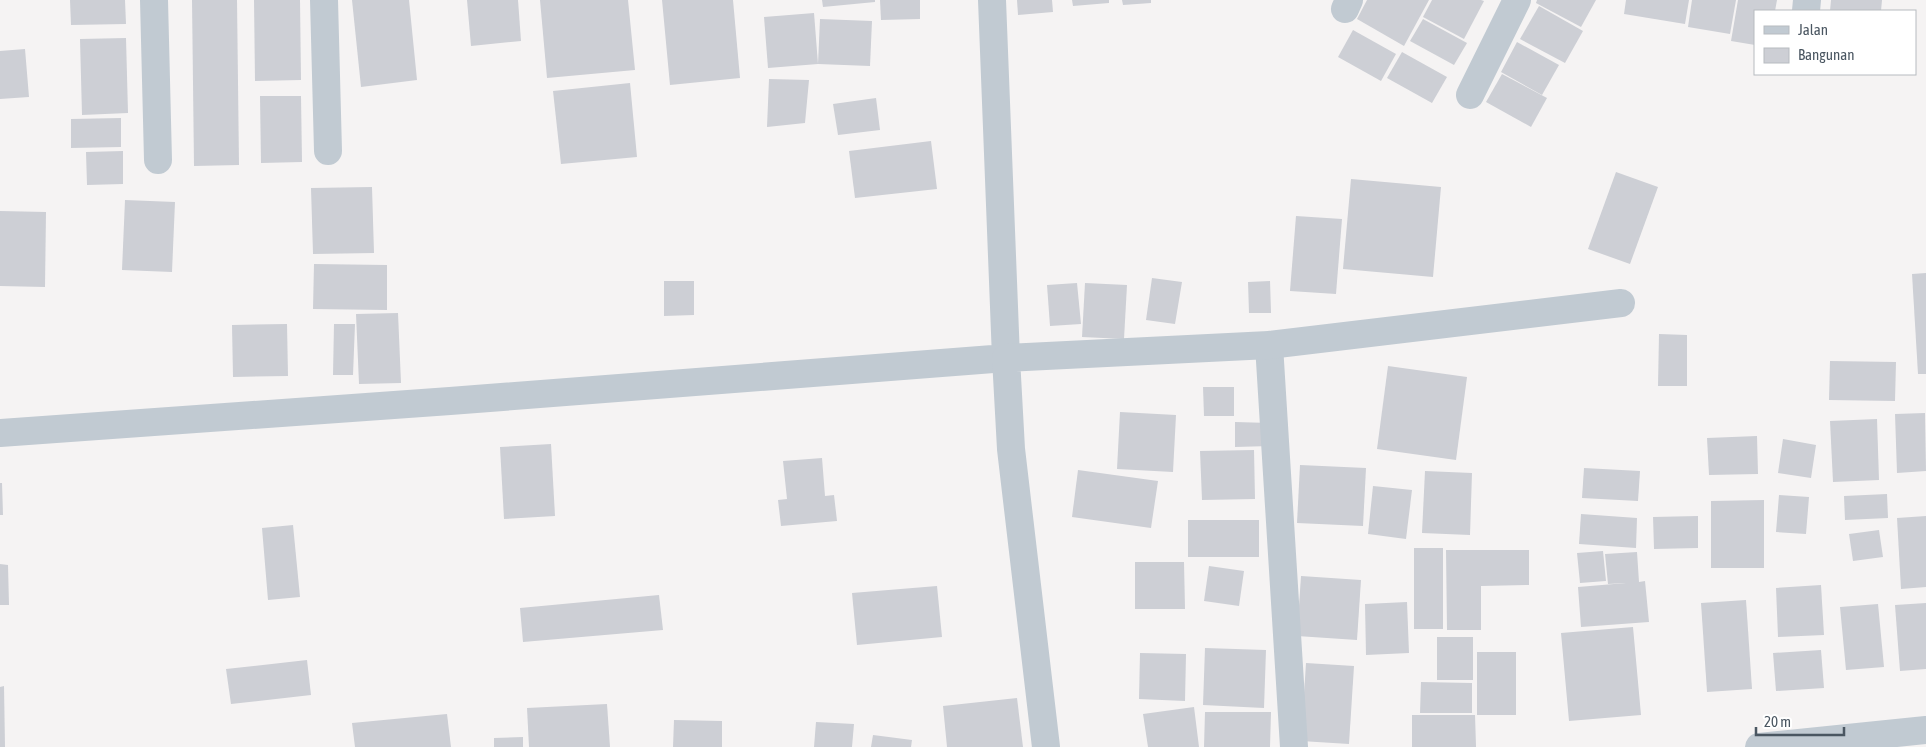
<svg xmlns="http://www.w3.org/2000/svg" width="1926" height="747" font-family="'Asap Condensed',sans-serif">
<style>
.building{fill:#cdcfd5}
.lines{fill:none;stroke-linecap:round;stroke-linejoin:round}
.minor{stroke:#c1cad2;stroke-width:28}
</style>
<rect width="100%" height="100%" fill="#f5f3f3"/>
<g class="building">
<path d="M70,0H125L126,24L71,25Z"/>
<path d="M192,0H237L239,165L194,166Z"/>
<path d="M254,0H300L301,80L255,81Z"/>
<path d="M352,0H409L417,80L361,87Z"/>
<path d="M467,0H518L521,41L471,46Z"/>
<path d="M540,0H628L635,70L547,78Z"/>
<path d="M662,0H733L740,78L670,85Z"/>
<path d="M822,0H875V2L823,7Z"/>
<path d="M880,0H920V19L881,20Z"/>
<path d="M1017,0H1052L1053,12L1018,15Z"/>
<path d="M1072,0H1109V3L1073,6Z"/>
<path d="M1122,0H1151V3L1123,5Z"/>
<path d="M1367,0H1429L1404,46L1357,19Z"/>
<path d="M1432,0H1481L1484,1L1464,39L1423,17Z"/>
<path d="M1537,0H1596L1581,27L1536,3Z"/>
<path d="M1626,0H1689L1685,24L1624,14Z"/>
<path d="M1692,0H1736L1730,34L1688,27Z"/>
<path d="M1738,0H1777L1775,11H1755V45L1731,41Z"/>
<path d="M1831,0H1882L1881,11H1830Z"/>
<path d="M1539,6L1583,31L1565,63L1520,39Z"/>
<path d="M814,13L818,64L768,68L764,17Z"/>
<path d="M820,19L872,21L870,66L818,64Z"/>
<path d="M1423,19L1467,43L1454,65L1410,41Z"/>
<path d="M1353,30L1396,54L1381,81L1338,57Z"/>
<path d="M126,38L128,113L82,115L80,39Z"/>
<path d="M1517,42L1559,65L1542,95L1501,72Z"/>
<path d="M25,49L29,97L0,99V51Z"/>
<path d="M1402,52L1447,77L1432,103L1387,78Z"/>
<path d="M1502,74L1547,98L1531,127L1486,102Z"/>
<path d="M769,79L809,80L805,123L767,127Z"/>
<path d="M630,83L637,157L561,164L553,91Z"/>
<path d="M260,96H301L302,162L261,163Z"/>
<path d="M876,98L880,130L838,135L833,104Z"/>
<path d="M121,118V147L71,148V119Z"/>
<path d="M931,141L937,189L855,198L849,151Z"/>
<path d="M123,151V184L87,185L86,152Z"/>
<path d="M1616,172L1658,187L1630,264L1588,249Z"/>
<path d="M1351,179L1441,187L1433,277L1343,269Z"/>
<path d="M372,187L374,253L313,254L311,188Z"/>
<path d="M125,200L175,202L172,272L122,270Z"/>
<path d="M0,211L46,212L45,287L0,286Z"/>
<path d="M1296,216L1342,219L1336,294L1290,291Z"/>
<path d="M314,264L387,265V310L313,309Z"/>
<path d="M1926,273V374H1918L1912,274Z"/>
<path d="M1152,278L1182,282L1175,324L1146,320Z"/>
<path d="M664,281H694V315L664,316Z"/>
<path d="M1270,281L1271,313H1249L1248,282Z"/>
<path d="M1077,283L1081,324L1050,326L1047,285Z"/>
<path d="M1085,283L1127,285L1124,339L1082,337Z"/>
<path d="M398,313L401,383L359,384L356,314Z"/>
<path d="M287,324L288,376L233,377L232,325Z"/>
<path d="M334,324H355L353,375H333Z"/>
<path d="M1659,334L1687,335V386H1658Z"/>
<path d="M1830,361L1896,362L1895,401L1829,400Z"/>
<path d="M1388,366L1467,377L1456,460L1377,449Z"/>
<path d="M1203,387H1234V416H1204Z"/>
<path d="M1120,412L1176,415L1173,472L1117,469Z"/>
<path d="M1925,413L1926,471L1897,473L1895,414Z"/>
<path d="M1877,419L1879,480L1833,482L1830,421Z"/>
<path d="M1235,422L1270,423V446L1235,447Z"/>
<path d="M1757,436L1758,474L1709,475L1707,438Z"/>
<path d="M1783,439L1816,445L1811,478L1778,473Z"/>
<path d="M551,444L555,516L504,519L500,447Z"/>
<path d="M1254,450L1255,499L1202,500L1200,451Z"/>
<path d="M822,458L825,496L834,495L837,521L781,526L778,500L787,499L783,461Z"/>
<path d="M1300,465L1366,468L1363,526L1297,523Z"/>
<path d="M1584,468L1640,471L1638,501L1582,498Z"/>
<path d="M1078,470L1158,481L1151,528L1072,517Z"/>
<path d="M1425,471L1472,473L1470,535L1422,533Z"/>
<path d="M0,483H2L3,515H0Z"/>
<path d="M1373,486L1412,490L1406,539L1368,534Z"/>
<path d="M1887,494L1888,518L1845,520L1844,496Z"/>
<path d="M1779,495L1809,497L1806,534L1776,532Z"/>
<path d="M1764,500V568H1711V501Z"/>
<path d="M1581,514L1637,518L1636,548L1579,544Z"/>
<path d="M1698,516V548L1654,549L1653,517Z"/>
<path d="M1926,516V587L1901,589L1897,518Z"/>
<rect x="1188" y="520" width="71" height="37"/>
<path d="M293,525L300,597L268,600L262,528Z"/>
<path d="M1879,530L1883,557L1853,561L1849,534Z"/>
<rect x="1414" y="548" width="29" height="81"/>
<path d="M1446,550H1529V585L1481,586V630H1447Z"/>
<path d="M1603,551L1606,581L1580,583L1577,553Z"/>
<path d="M1637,552L1639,582L1645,581L1649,622L1581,627L1578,587L1626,583L1608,584L1605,554Z"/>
<path d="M1135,562H1184L1185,609H1135Z"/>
<path d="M0,564L8,565L9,605H0Z"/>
<path d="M1209,566L1244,571L1239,606L1204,601Z"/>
<path d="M1301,576L1361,580L1357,640L1297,636Z"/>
<path d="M1821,585L1824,635L1778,637L1776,588Z"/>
<path d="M937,586L942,637L857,645L852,593Z"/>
<path d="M659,595L663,630L523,642L520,608Z"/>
<path d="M1746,600L1752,689L1707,692L1701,603Z"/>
<path d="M1407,602L1409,653L1366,655L1365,604Z"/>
<path d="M1926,603V669L1900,671L1895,605Z"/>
<path d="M1878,604L1884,667L1846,670L1840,607Z"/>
<path d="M1633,627L1641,715L1569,721L1561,633Z"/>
<rect x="1437" y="637" width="36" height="43"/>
<path d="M1205,648L1266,650L1264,708L1203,705Z"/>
<path d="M1821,650L1824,688L1776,691L1773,653Z"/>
<rect x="1477" y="652" width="39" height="63"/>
<path d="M1140,653L1186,654L1185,701L1139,699Z"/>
<path d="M307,660L311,695L231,704L226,669Z"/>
<path d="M1306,663L1354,666L1349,744L1301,741Z"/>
<path d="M1421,682L1472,683V713H1420Z"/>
<path d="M4,686L5,747H0V687Z"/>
<path d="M1017,698L1023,747H947L943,706Z"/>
<path d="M607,704L610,747H529L527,708Z"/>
<path d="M1194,707L1199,747H1148L1143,714Z"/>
<path d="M1205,712H1271L1270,747H1204Z"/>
<path d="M447,714L451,747H355L352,723Z"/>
<path d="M1412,715H1475L1476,747H1412Z"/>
<path d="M674,720L722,721V747H673Z"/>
<path d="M816,722L854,724L852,747H814Z"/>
<path d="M873,735L912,740L911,747H871Z"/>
<path d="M523,737V747H494V738Z"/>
</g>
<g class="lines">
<g class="minor">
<path d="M154,0L158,160"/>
<path d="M324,0L328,151"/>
<path d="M1345,9L1349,0"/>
<path d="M1806,11L1807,0"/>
<path d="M1470,95L1517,0"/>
<path d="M1269,345L1294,747"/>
<path d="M0,433L450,401L1006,358L992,0"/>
<path d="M1046,747L1011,449L1006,358L1269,345L1621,303"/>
<path d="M1759,747L1926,730"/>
</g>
</g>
<rect x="1754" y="10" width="162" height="65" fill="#ffffff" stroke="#b7bbc0"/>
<rect x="1764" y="26" width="25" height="8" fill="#c1cad2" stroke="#b7bbc0"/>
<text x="1798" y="35" font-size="15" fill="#4a5661">Jalan</text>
<rect x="1764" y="48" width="25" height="15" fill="#cdcfd5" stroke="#b7bbc0"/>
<text x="1798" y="60" font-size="15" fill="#4a5661">Bangunan</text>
<path d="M1756 727v8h88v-8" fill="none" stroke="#4a5661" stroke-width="2.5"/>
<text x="1764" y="727" font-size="15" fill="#4a5661" stroke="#ffffff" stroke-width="4" paint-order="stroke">20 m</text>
</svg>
